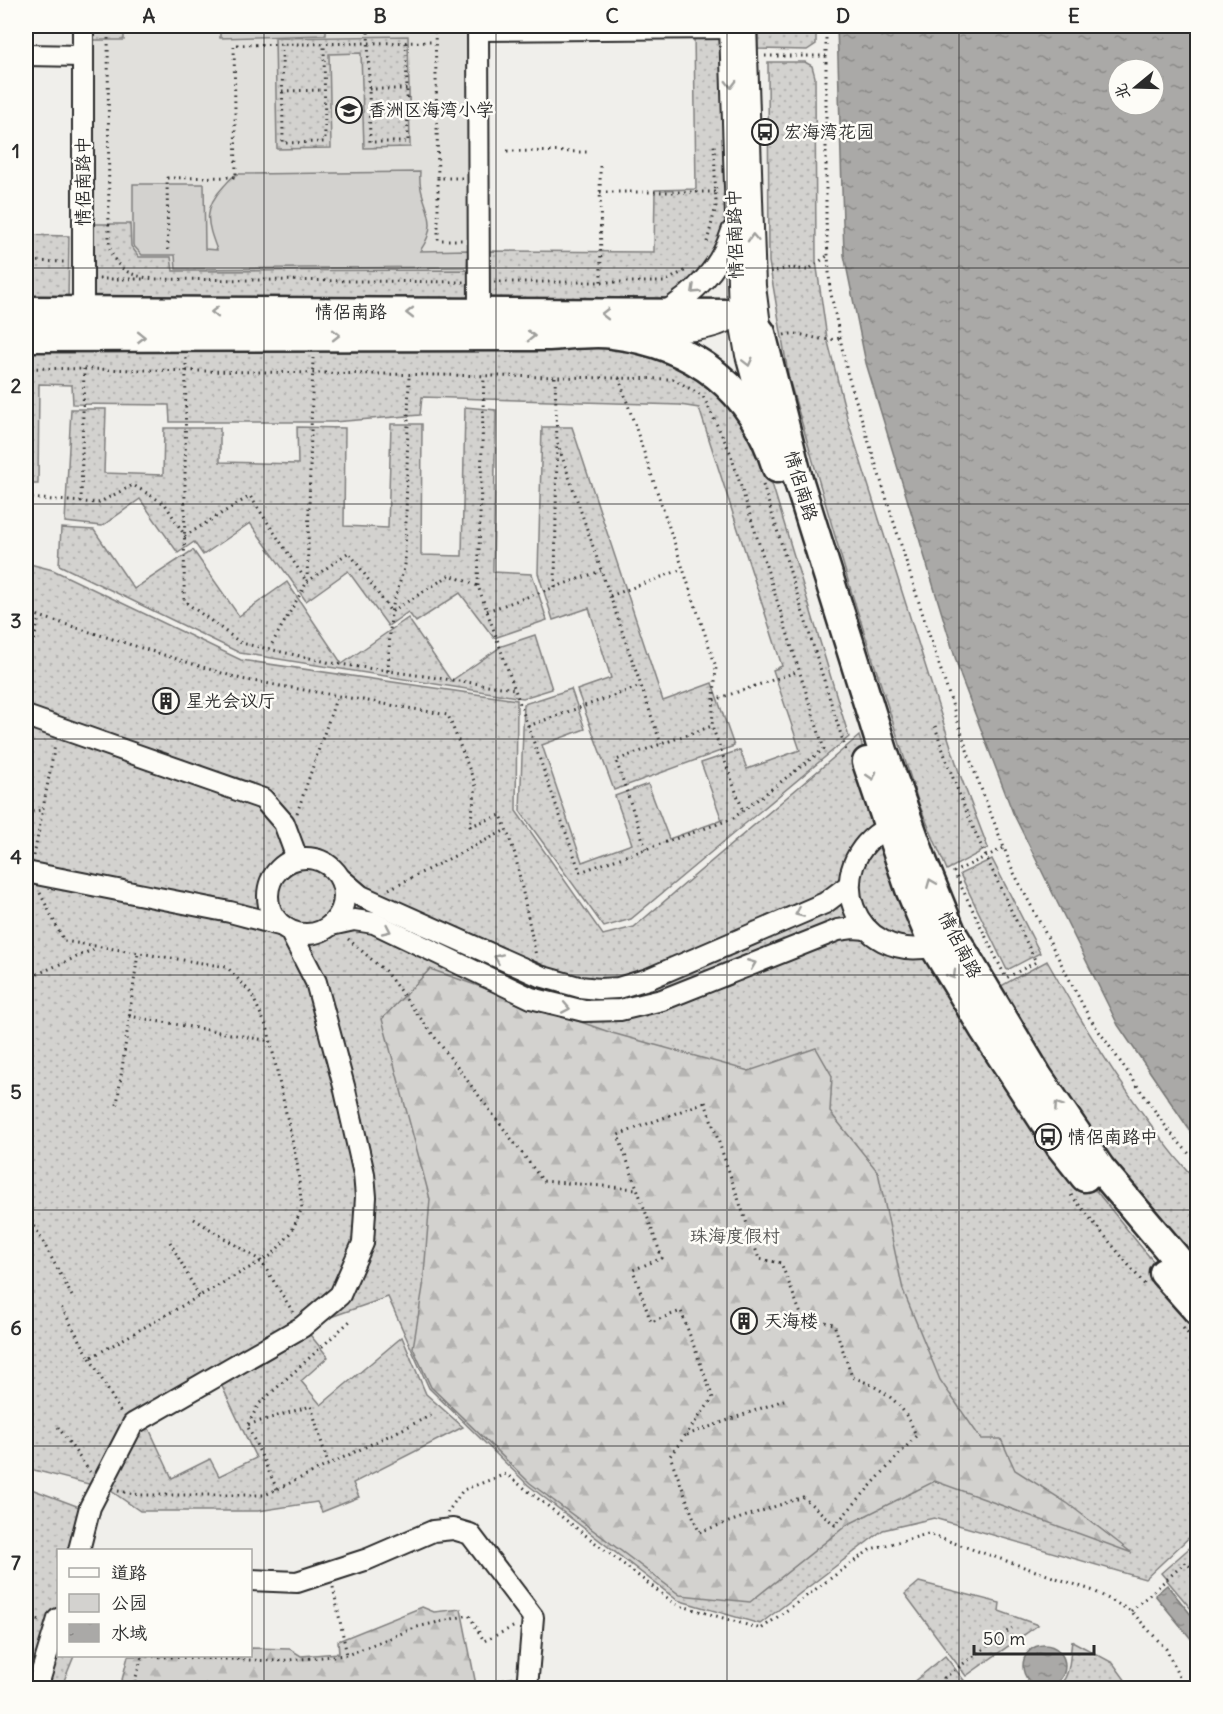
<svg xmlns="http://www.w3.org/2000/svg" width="1223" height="1714" font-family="Delius,'LXGW WenKai TC',sans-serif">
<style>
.built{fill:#e1e0dc}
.green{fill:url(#green-dots);stroke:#7f7e7d;stroke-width:1.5}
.forest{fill:url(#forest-firs);stroke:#7f7e7d;stroke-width:1.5}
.pitch{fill:#d3d2cf;stroke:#7f7e7d;stroke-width:1.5}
.water{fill:url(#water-ripples);stroke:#777775;stroke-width:1.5;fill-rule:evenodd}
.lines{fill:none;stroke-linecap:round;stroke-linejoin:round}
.minor-casing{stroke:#2b2b2b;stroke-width:24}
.highway-casing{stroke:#2b2b2b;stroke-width:33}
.path{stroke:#2b2b2b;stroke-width:3;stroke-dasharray:1.5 4.5;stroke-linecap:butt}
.minor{stroke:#fdfcf7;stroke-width:20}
.highway{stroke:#fdfcf7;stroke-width:28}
.oneway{stroke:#9e9e9b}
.grid{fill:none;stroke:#2b2b2b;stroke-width:1.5;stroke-opacity:0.55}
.labels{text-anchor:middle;stroke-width:5;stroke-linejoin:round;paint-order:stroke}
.poi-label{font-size:18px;fill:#2b2b2b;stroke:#fdfcf7;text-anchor:start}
.street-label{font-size:18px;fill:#2b2b2b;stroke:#fdfcf7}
.park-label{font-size:18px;fill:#555554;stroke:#fdfcf7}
.neatline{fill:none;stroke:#2b2b2b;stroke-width:2}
.grid-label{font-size:20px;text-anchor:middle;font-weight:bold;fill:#2b2b2b}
</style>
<defs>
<pattern id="green-dots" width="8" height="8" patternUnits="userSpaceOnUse" patternTransform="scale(1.5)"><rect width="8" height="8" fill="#d3d2cf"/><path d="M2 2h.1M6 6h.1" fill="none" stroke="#b5b4b2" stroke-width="1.8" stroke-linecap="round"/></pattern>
<pattern id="forest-firs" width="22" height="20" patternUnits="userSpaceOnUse" patternTransform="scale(1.5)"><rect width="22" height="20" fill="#d3d2cf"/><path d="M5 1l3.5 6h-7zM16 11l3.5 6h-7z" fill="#b5b4b2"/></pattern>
<pattern id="water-ripples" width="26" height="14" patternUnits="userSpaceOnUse" patternTransform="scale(1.5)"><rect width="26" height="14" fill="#aaa9a7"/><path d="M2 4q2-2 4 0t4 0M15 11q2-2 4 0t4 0" fill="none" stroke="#8b8a88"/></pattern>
</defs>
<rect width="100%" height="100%" fill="#f0efeb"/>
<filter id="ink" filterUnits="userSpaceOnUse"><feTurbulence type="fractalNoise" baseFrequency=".0167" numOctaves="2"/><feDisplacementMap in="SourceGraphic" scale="12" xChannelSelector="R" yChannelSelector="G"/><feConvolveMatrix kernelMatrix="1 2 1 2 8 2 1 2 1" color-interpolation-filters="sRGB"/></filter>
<g filter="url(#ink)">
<path class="built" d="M83,26H478L479,313L83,311Z"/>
<g class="green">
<rect x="90" y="26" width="34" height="14"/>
<path d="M758,26H816V44L807,50L758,49Z"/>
<path d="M727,31L731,223L696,284L660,309L486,307L485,251L654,252L655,190L696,189L694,32Z"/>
<path d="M408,36L410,147L364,148L361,53L329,54L331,148L277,149L275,38Z"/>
<path d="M768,62H805L812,66L815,77L816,261L827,338L848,421L959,772L988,848L947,870L919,804L852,594L789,379L769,262Z"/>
<path d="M88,224H130L131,246L139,257H171L173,271L474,270L473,306L91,303Z"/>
<path d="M26,235L69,236L68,304L26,303Z"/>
<path d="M612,343L652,351L706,377L760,444L849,737L631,919L604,927L520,811L524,704L571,689L585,729L542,745L582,862L632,844L615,796L648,784L669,839L722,820L701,763L740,750L747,769L800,750L773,670L782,666L699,408L680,405L422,397L420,415L333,422H170L169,405L73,404L72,385L39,384L38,484H26V346Z"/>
<path d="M465,407L496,410L493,572L532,574L547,620L494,638L460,593L416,622L408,612L388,626L348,571L306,601L250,523L203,555L194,542L178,553L140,499L102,526L65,522L71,409H106L104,473L163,475L164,428H220V462L298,464L297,427L345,428L344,526L388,528L391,424H422L421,555L462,556Z"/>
<path d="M542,427H572L663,701L712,683L734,746L614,790L577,690L611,678L589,608L553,620L538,573Z"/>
<path d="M61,528L94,530L134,589L193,550L239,616L287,582L342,664L408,618L451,681L502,646L535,635L552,689L523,698L240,653L59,565Z"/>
<path d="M26,563L53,570L241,660L517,700L516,811L603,935L634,927L859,736L888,828L1061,1147L1142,1248L1197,1312V1530L1145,1579L934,1518L883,1530L760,1624L677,1600L528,1485L429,1388L388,1297L302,1327L133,1424L100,1487L26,1468Z"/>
<path d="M992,859L1040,953L1007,970L960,874Z"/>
<path d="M1047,961C1091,1039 1138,1115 1197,1182V1270L1165,1234L1019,1033L1001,986Z"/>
<path d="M307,1331L328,1357L301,1381L321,1405L402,1337L426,1394L463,1427L353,1483L359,1497L322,1512L317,1502L258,1511H140L104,1486L146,1422L172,1478L210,1459L219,1476L256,1458L220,1382Z"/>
<path d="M26,1487L82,1508L71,1550H58V1656H74L61,1688H26Z"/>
<path d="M1194,1544L1197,1548V1616L1161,1573Z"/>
<path d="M919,1582L1000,1603L999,1611L1038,1625L966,1676L905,1594Z"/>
<path d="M1072,1641L1113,1663L1131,1688H1054C1072,1680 1069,1658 1072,1641Z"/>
<path d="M945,1656L970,1688H906Z"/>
</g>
<g class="forest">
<path d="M430,969L612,1033L749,1071L816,1048L832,1076L830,1112L878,1172L903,1290L940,1380L981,1439H1001L1015,1470L1067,1503L1132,1553L935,1481L847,1525L750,1602L680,1595L530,1483L431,1387L413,1348L423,1287L430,1199L382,1019Z"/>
<path d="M422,1607L434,1612L461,1609L476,1685L520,1676L517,1688H117L121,1684L128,1656H250L251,1648L290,1649L301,1656L339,1653L338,1641Z"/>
</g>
<g class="pitch">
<path d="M220,26H326V35L220,38Z"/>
<path d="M420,172C417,205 444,217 420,251L468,250L467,267L176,269L175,255H142L133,245V184H204L205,249L217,250C207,223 202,209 224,186C229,181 230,178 237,174Z"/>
</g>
<g class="water">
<path d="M837,26H1197V1141L1118,1025L1013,813L961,677L866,363L844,255ZM1118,69H1154V105H1118Z"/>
<path d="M1167,1585L1197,1622V1636L1192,1640L1155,1595Z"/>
<circle cx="1044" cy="1666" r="21"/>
</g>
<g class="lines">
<defs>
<g id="minor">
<path d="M478,26L479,313"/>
<path d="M730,26L739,314L746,355L764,422"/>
<path d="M746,26L755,286L761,333"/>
<path d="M478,30L730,28"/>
<path d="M26,55L83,56"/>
<path d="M662,314C695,293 720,269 732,231"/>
<path d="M83,322V26"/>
<path d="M638,332C670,331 706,335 734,317"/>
<path d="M26,716L263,799L284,823L297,858"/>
<path d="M888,827C816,866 854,965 934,946"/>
<circle cx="306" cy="896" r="38"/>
<path d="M26,872L230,912L283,926"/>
<path d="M341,879L361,896L540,976L579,987L599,989L618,988L648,979L825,903L849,885"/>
<path d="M331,925L354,920L374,923L531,998L584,1011L620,1010L662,1000L838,930L853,928L867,929"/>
<path d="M79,1550L90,1507L133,1424L302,1327L340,1295L363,1243L366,1197L364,1174L344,1086L316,982L290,931"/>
<path d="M250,1580L297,1582L368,1559L433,1531L453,1529L470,1534L533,1617L527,1688"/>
<path d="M37,1688L58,1619"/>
</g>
<g id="highway">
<path d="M26,311L739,314L754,324L761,333L798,479L883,751L923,863L951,932L1038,1077L1100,1168L1198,1284"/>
<path d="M26,337L549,336C569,335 593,331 613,334C694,344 753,389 777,468"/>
<path d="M867,762L910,889L934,946L984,1029L1061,1147L1085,1177"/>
<path d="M1164,1273L1198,1311"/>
</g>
</defs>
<use href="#minor" class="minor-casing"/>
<use href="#highway" class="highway-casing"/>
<g class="path">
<path d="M108,26L109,244C114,270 131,276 155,279L464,282"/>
<path d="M368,26L370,142H408L406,42"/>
<path d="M435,26L438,178"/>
<path d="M826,26V221L830,289L847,372L926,625L972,765L1013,871L1089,1017L1169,1131L1198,1164"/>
<path d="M282,44L283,143L325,142L324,44"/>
<path d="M765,56H826"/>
<path d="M369,89H407"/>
<path d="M282,91L324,90"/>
<path d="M507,151L588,152"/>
<path d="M600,166L601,282"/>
<path d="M462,178H438V240H462"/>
<path d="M600,192H715"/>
<path d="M707,242L716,206L714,144"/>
<path d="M168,250L167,178L236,177L234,45L435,42"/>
<path d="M26,261L66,262"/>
<path d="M770,272L790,268L808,270L827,256"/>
<path d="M99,279H144"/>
<path d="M494,282H664L688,269"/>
<path d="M784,335C804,330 817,344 840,338"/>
<path d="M186,358L184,601L241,643L332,663L515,689"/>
<path d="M555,377L557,442L661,744"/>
<path d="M619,378L716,667L712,726"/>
<path d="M763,485L847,754"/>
<path d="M26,498L98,503L133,485L165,504L185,536L250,496L307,582L349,552L391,612L450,575L478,586L580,872L732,819L824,749L730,452L703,396L673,379L27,368L29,498"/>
<path d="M81,502L84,369"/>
<path d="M478,586L484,376"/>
<path d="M555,587L557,446"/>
<path d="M610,596L683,569"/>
<path d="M487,611L601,571"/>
<path d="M26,612L241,679L448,715L476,786L470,826L501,815L515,854L536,956"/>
<path d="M34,640L39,617"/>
<path d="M269,649L307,582L313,358"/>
<path d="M388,671L391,612L405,565L409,375"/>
<path d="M714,700L799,671"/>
<path d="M528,726L641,686"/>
<path d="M935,726C961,809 999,885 1036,962L1006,978L954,872L1004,848"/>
<path d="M26,812L43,810"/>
<path d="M297,813L337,696"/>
<path d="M646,849L616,760L712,726L743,811"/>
<path d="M34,856L55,745"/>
<path d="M389,889L506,830"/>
<path d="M40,893L64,941L227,967L251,993L268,1030L297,1163L302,1208L291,1233L272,1255L90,1358L60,1305"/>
<path d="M348,939L385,971L543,1181L637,1189"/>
<path d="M26,979L97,948"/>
<path d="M129,1016L270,1041"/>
<path d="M705,1102L759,1259L781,1263L802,1317L834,1324L852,1377C884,1388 905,1404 916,1436L835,1525L803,1497L699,1532L670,1456L713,1398L681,1311L651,1322L633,1270L662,1258L618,1135Z"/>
<path d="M117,1105L138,953"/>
<path d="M1071,1195L1145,1285"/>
<path d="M26,1210L73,1298"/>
<path d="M194,1219L261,1261L293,1312"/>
<path d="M170,1242L199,1296"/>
<path d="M1183,1328L1198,1345"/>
<path d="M90,1358L121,1413"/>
<path d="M248,1424L259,1404L351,1320"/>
<path d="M58,1427L90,1472"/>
<path d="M687,1435L784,1400"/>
<path d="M277,1489L247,1425L311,1406L328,1464"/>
<path d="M118,1491L140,1495H265L434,1414"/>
<path d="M447,1513L463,1490L506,1474L675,1604L761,1629L871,1549L928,1534L1094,1591L1131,1611L1166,1649L1184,1688"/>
<path d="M333,1587L347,1655"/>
<path d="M1131,1611L1186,1562L1198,1575"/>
<path d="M26,1617L41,1621"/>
<path d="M141,1656L277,1661L347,1655L417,1627L469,1615L484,1641L515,1626"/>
<path d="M133,1688L142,1656"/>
<path d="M951,1688L944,1678L1012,1628"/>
</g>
<use href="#minor" class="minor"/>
<use href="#highway" class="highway"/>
</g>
<defs><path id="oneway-chevron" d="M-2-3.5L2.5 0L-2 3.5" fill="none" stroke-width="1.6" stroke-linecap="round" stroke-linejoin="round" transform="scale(1.5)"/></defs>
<g class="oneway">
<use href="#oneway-chevron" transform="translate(731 84) rotate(89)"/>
<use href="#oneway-chevron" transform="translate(753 238) rotate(-93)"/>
<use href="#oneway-chevron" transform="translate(695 290) rotate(137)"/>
<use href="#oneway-chevron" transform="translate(215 312) rotate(-180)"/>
<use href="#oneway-chevron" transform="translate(410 313) rotate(-180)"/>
<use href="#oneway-chevron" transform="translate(605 314) rotate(-180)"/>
<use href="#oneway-chevron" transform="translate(336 335)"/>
<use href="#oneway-chevron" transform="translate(531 336) rotate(1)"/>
<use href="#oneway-chevron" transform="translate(141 337)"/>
<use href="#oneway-chevron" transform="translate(748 362) rotate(76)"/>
<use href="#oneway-chevron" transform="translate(872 776) rotate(73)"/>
<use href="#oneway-chevron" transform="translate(931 883) rotate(-112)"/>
<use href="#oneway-chevron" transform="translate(799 913) rotate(157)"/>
<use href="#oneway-chevron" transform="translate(387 930) rotate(25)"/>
<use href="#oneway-chevron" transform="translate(498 958) rotate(-156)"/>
<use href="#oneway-chevron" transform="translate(752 964) rotate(-22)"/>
<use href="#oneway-chevron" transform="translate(952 975) rotate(59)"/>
<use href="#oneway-chevron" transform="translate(566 1008) rotate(11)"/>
<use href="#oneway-chevron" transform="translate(1058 1106) rotate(-124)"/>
</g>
</g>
<path class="grid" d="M264,26V1688M496,26V1688M727,26V1688M959,26V1688M26,268H1198M26,504H1198M26,739H1198M26,975H1198M26,1210H1198M26,1446H1198"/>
<defs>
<symbol id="school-ring" viewBox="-11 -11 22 22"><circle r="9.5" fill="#fdfcf7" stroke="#2b2b2b" stroke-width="1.5"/><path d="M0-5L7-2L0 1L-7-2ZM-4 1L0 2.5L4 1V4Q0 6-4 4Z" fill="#2b2b2b"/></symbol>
<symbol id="bus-ring" viewBox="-11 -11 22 22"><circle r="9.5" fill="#fdfcf7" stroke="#2b2b2b" stroke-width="1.5"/><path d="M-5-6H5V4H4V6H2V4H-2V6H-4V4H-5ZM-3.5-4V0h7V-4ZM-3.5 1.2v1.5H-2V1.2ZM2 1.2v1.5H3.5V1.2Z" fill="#2b2b2b"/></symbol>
<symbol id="building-ring" viewBox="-11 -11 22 22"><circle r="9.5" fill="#fdfcf7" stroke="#2b2b2b" stroke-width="1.5"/><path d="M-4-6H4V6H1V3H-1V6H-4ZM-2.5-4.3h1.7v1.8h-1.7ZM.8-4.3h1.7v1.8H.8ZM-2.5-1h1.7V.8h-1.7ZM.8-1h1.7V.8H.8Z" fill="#2b2b2b"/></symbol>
</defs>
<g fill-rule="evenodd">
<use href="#school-ring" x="334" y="95" width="30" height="30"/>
<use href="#bus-ring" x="750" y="117" width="30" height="30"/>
<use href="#building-ring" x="151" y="686" width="30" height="30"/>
<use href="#bus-ring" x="1033" y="1122" width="30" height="30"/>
<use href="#building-ring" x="729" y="1306" width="30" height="30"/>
</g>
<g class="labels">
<g class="poi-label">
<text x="368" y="116">香洲区海湾小学</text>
<text x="784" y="138">宏海湾花园</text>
<text x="186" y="707">星光会议厅</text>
<text x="1068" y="1143">情侣南路中</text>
<text x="764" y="1327">天海楼</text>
</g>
<g class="street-label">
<text transform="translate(83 181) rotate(-90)" y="6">情侣南路中</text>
<text transform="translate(735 234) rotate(-92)" y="6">情侣南路中</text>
<text x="351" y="318">情侣南路</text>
<text transform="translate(801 486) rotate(73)" y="6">情侣南路</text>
<text transform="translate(960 945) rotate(63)" y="6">情侣南路</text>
</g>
<g class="park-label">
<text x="735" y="1242">珠海度假村</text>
</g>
</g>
<rect width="1223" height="1714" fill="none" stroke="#fdfcf7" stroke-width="66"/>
<rect x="57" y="1549" width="195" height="108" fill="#fdfcf7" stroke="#a9a8a5" stroke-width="1.5"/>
<rect x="69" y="1568" width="30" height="9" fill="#fdfcf7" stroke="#a9a8a5" stroke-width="1.5"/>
<text x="111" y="1579" font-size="18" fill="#2b2b2b">道路</text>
<rect x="69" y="1594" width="30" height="18" fill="#d3d2cf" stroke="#a9a8a5" stroke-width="1.5"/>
<text x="111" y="1609" font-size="18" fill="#2b2b2b">公园</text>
<rect x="69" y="1624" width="30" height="18" fill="url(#water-ripples)" stroke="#a9a8a5" stroke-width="1.5"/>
<text x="111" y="1639" font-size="18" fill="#2b2b2b">水域</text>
<g transform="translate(1136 87) rotate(251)"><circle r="28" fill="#fdfcf7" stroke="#a9a8a5" stroke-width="1.5"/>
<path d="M0-4.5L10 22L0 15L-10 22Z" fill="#2b2b2b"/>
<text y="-9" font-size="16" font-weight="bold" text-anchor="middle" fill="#2b2b2b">北</text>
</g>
<path d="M974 1645v9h120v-9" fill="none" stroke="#2b2b2b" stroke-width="3"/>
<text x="983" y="1645" font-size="18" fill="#2b2b2b" stroke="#fdfcf7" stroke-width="4.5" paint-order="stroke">50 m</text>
<rect x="33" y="33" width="1157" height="1648" class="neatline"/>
<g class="grid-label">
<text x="149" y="23">A</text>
<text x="380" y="23">B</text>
<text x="612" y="23">C</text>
<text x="843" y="23">D</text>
<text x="1074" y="23">E</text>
<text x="16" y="158">1</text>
<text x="16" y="393">2</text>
<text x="16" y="628">3</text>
<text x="16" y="864">4</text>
<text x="16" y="1099">5</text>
<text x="16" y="1335">6</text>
<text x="16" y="1570">7</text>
</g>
</svg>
